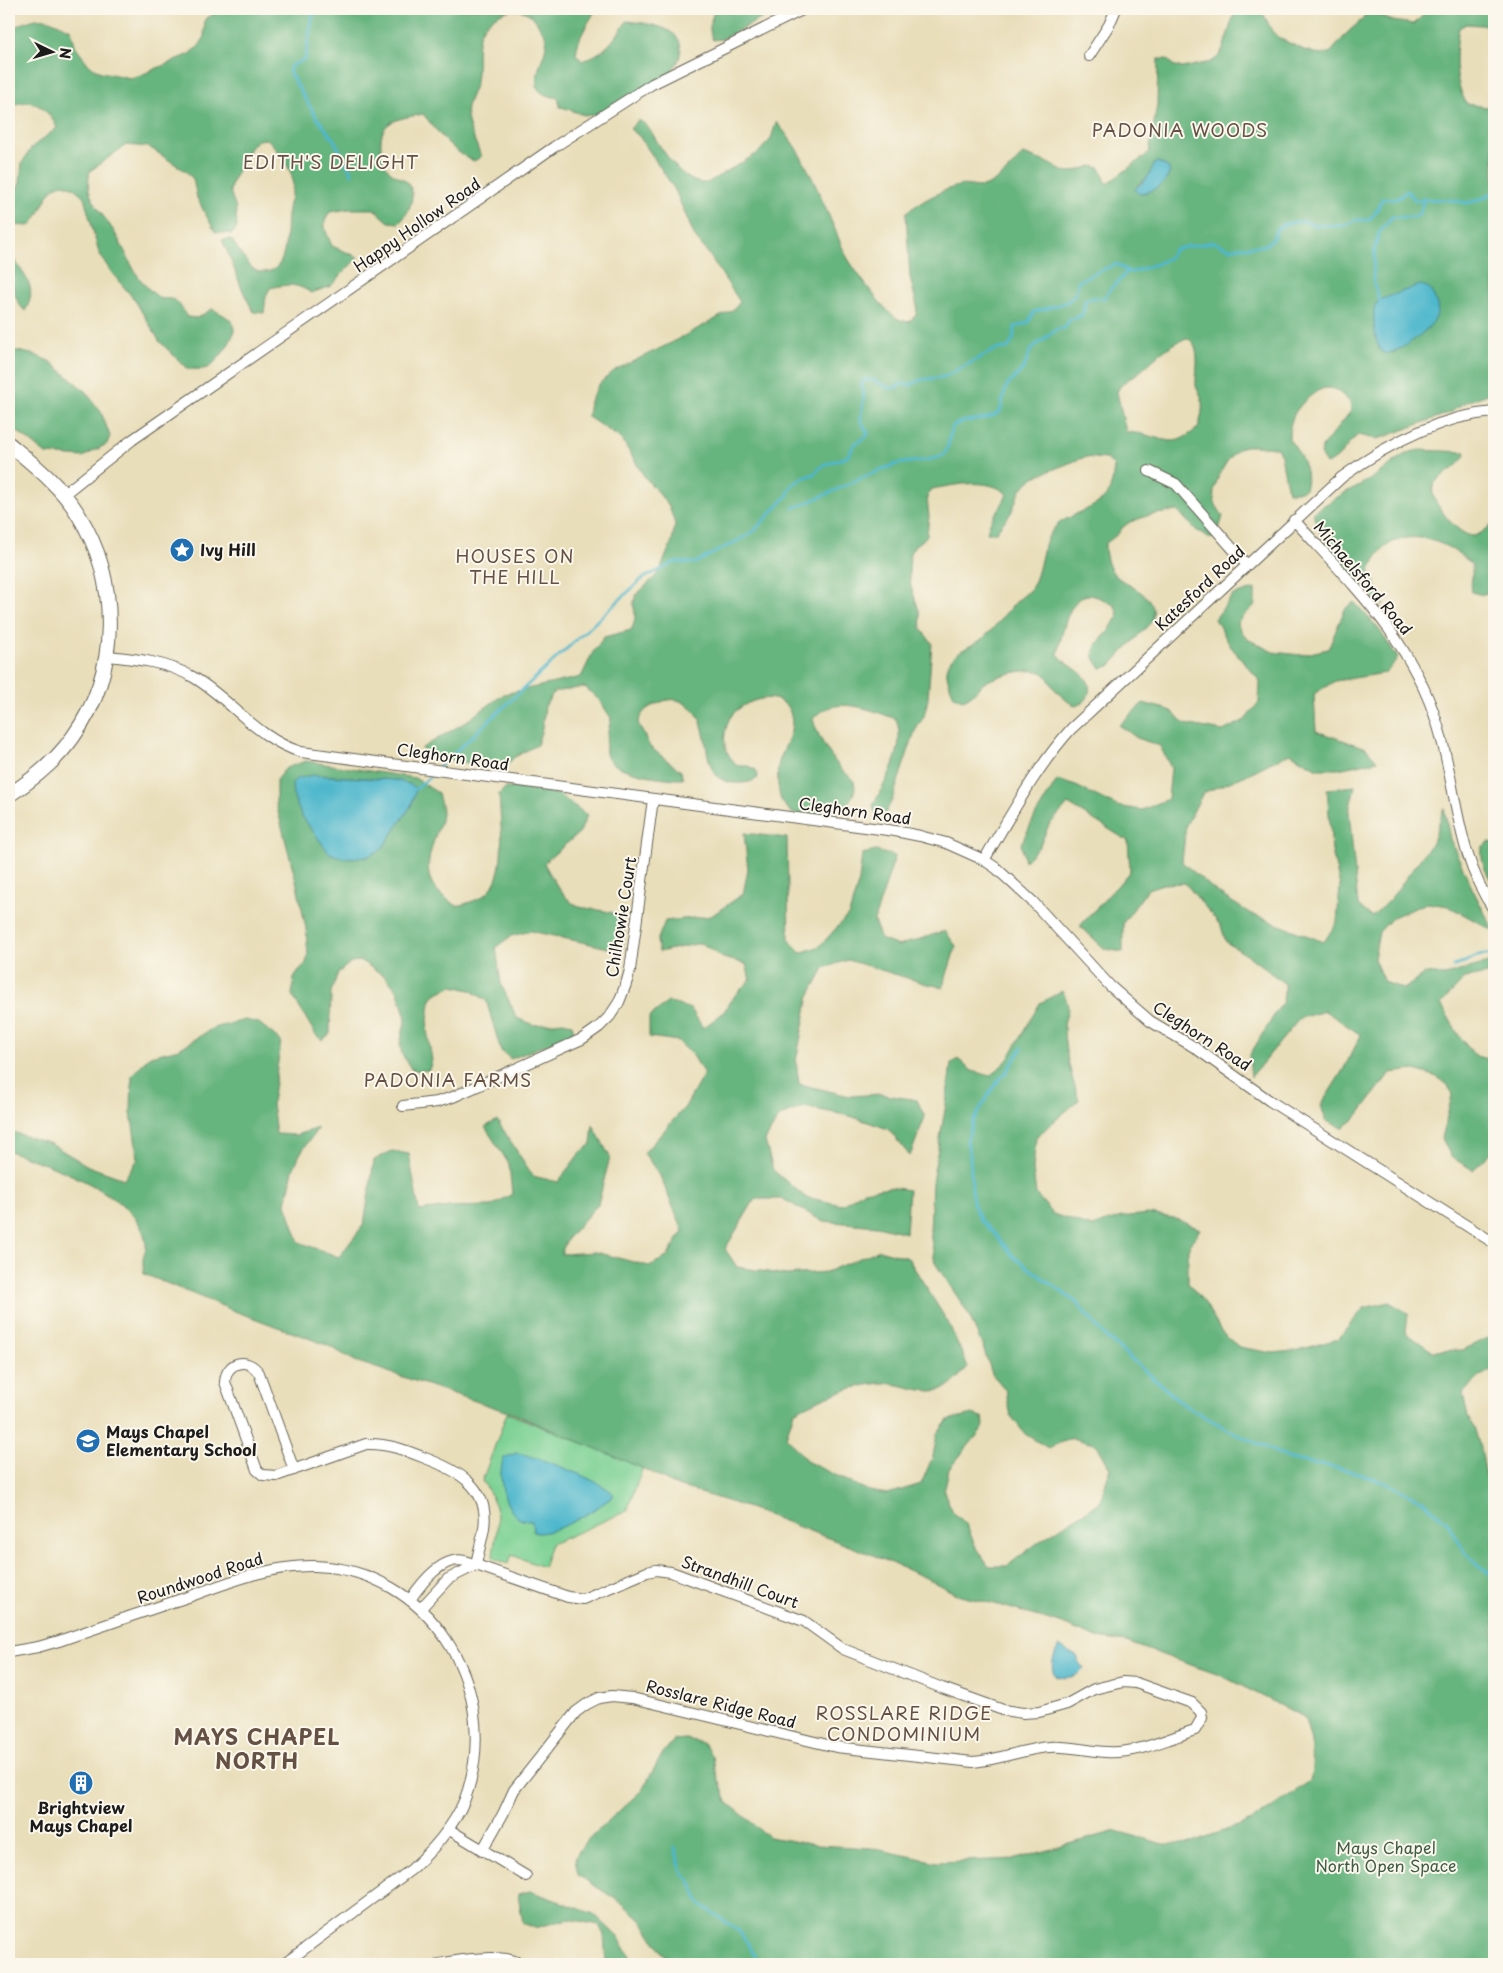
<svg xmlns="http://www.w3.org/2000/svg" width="1503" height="1973" font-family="'Playpen Sans',sans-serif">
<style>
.green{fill:#7ed295;stroke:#4d7758}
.forest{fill:#66b47e;stroke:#41684d;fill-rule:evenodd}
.water{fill:#4eb7cc;stroke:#356a74}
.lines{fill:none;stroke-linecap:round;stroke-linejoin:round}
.stream{stroke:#4eb7cc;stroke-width:3}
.street-casing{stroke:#646053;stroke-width:12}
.secondary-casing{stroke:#646053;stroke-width:16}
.street{stroke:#fff;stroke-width:10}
.secondary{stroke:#fff;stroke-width:14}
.labels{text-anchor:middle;stroke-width:4;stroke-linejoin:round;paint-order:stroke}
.street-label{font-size:16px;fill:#1c1c1c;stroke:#fbf7ec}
.poi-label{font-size:16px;font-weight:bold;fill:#1c1c1c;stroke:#fbf7ec;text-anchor:start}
.park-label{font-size:16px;fill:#3e5c46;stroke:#fbf7ec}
.neighbourhood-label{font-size:18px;letter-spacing:1px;fill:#645144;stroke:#fbf7ec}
.district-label{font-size:21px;font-weight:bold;letter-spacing:1px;fill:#645144;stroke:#fbf7ec}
</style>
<rect width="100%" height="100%" fill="#fbf7ec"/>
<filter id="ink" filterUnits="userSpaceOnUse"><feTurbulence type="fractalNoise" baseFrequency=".02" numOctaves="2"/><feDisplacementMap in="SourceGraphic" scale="10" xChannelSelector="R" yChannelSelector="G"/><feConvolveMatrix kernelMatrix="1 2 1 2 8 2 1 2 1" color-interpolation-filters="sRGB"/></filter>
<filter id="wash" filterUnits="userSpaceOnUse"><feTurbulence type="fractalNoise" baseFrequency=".0096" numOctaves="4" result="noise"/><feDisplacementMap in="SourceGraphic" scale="20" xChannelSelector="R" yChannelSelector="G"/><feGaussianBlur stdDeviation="1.12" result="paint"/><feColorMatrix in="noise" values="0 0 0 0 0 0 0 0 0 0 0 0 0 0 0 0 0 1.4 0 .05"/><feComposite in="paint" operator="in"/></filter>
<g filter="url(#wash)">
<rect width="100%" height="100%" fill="#e9deba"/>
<path class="green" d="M507,1413L643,1467L627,1511L551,1544L543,1567L512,1555L508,1564L493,1558C493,1548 496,1539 497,1529C499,1512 492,1494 482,1481Z"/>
<g class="forest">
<path d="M228,9H594V13C586,27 578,38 576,54L582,61C609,50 610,44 627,21C647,23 687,27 680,55C679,62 673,70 668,75C659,84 643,89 631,96C620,103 607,112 593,115C581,117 572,109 560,107L558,98C554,97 548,96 544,94C524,85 550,53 546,38C545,34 542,31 540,28C537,21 532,15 525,12C515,8 509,10 500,14C468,30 481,53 476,81C474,93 464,105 467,117C469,130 477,144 481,157L474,161C452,152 438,132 423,114C401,119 379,118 381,147C381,156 384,166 391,172C395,176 402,177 407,182C418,194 409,214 399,223L389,222L374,209H349L330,212C320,224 327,233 332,246L358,257L331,286L311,293C297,283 287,284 270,288L266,296L264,313L254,312C240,290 234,264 222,240L231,239C237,247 247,265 255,270C260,273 265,272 270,271C289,265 285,232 287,215C288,203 295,190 292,177C290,167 275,146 267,139L258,140L251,146L232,182L230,191L236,209L237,228L232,234L215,232L197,198L193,179L187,172L149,147L126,145L90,171C89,177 88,183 89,190C93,205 105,217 113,230C130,257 133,280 161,299C178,297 179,304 187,317L197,318L212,309C219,313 231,317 234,326C237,337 217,362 208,368C202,370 194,369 188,369L160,342L134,299L111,272L99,253L84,197C50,162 47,209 30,226L12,225L9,230V202L20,183L22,163L32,147L57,128C53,118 44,106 32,103C26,101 16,104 9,105V29C41,16 40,14 71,30L76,48L90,66L101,72L130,78L141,75L190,54L199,46L204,38L205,19L214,14Z"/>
<path d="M715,9H780L722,39L713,40C707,29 711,20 715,9Z"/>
<path d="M1231,9H1257L1264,15L1272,31L1279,38L1304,50L1322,55L1331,52L1349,31L1363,19L1368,11L1393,21L1414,24L1429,9H1494V26L1466,24L1459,28C1455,53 1453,81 1467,104L1494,108V391C1479,399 1466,399 1452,412L1384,437L1376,439L1358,435C1346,444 1341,460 1326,464L1321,456L1322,447L1351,411L1350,402C1344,397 1336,387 1327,388C1316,388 1298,406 1294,415C1290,423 1289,431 1289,439C1300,454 1311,470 1305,489L1297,492H1288L1281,456L1277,448C1267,448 1250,444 1242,447C1229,453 1211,485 1214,499C1215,505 1220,511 1223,516L1218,533L1212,539L1196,530L1177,511L1150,515L1130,522L1123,527L1118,534L1105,544C1105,555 1108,569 1116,576C1131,589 1160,595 1152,621L1110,666L1101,668C1086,652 1096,645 1108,632C1112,626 1115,620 1118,615L1115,606C1108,602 1098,596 1090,595C1068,594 1061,638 1058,654C1066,667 1094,674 1089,693C1087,701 1082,704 1075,706C1067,701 1059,695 1054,688C1050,683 1048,676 1043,673C1031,666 993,676 983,684C974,691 973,697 962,700L954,696C951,688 946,678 947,670C949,652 972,647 983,638C995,628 1003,615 1014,604C1019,598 1029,593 1033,585C1043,565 1040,543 1056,526C1062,520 1069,518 1076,514C1105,501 1112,498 1114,465L1106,459L1085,457L1034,477L1021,489L1011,513L995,533H987C989,517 1002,509 1007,494C989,477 955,485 932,489L927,497L929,517L927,535L922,541L915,545L910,553L909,570L911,587L920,613L921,629L932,643L928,699L924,716L915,731L892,800L884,816L875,814L873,805C886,780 907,748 896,719C869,709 834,694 813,719C817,736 830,755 841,769C844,773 852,777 854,782C861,801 826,822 811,820C800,819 790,813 783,803C779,798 779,791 778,785C778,779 777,773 778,766C782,749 797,730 790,712C780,686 735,702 728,722C722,740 723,752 738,766H748L756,770L758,778C750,783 745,783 736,783C702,783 710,742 700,720C697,712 691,707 684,703C676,698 667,699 659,703C648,707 642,711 638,723L650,747L681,771L683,779C668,780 612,772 607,757C603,747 609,729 611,718L599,700L585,687L554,692L545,706L542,729L537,745L513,758L504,770L426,755L422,748L464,723L504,694L581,677L593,652L604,637L631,630C636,621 636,614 633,604L636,595L656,576L661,568L672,541L675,524L669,506L644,476L624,443L617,436L588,417L590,401L599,384L615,370L669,344L734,309L740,302L708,253L695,237L675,190L660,167L639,136L630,129L638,120C650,125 653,136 660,146C671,162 687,185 707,183L758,153L771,139L776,122C803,151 817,189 833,225C838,235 841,247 847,257C856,272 881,307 895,317C899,320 904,321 909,322L916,315L917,306L910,277L906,213C916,204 944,189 958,186C968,183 978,190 988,185C1002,178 1013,165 1023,154L1046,162L1062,171L1072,172L1092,166L1100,168L1107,184L1149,153L1157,105L1158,59H1167L1173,65L1182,68L1211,62L1218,57L1223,49L1234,14ZM1158,162L1169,168C1171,181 1158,186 1148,192L1137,185L1147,178ZM1429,327L1393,353L1379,348L1378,340ZM1186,338C1203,343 1195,372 1196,386C1197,390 1199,392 1201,396C1204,407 1201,418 1198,428C1175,446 1172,442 1146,435C1140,433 1133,433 1126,432L1117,392C1122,380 1135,377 1144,368C1161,353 1165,348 1186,338Z"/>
<path d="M9,249C19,274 41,283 25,311C11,298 9,268 9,249Z"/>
<path d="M9,349L35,355L51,362L85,391L101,412L110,436L107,444L83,457L46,454L9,425Z"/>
<path d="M1419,450L1466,452C1459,471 1436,475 1433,487C1429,501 1458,535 1472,536C1480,536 1488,527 1494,522V587C1487,595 1482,596 1472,592C1470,583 1473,575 1472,565C1449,541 1401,522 1377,556C1374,560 1372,566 1370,570L1384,605L1375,601L1322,539L1315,520L1313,512L1346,492L1371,479L1402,456L1410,452Z"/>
<path d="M1255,589V605L1237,623L1246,638L1273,652L1301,655L1328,649L1345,609L1354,602L1378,628L1398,658L1386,673L1335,681L1314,694L1316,731L1366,748L1377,761L1338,769H1317L1290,753L1244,776L1203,793L1186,825L1182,862L1218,893L1251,914L1324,942L1337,922L1340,886L1332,851L1327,789L1355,786L1349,811L1358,905L1372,917L1391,898L1433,842L1444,807L1450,839L1473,890L1494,931L1448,906L1427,903L1393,917L1379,932L1374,959L1384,982L1404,989L1426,973L1445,975L1494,961V973L1465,978L1441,1004L1458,1034L1475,1056L1494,1060V1150L1473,1170L1451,1157L1442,1138L1452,1095L1448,1085L1437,1077L1415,1070L1390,1073L1356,1118L1343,1128L1326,1121L1321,1105L1343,1070L1361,1035L1325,1011L1300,1018L1251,1077L1249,1056L1283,1001L1285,984L1250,957L1226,942L1221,926L1185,883L1163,884L1148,889L1123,923V952L1105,949L1080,926C1096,907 1114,891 1130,871L1128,841L1068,804L1049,825L1039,847L1025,861L1021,844L1035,816L1057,780L1076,786L1117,806L1142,810L1168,799L1171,768L1160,746L1137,738L1119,725L1143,703L1170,710L1185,724L1223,731L1245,720L1259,702L1260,681L1231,647L1215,619L1233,595Z"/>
<path d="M306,761L415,778L438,793C439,799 442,806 442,812C442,820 439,827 436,834C424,870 423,885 457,906C468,903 482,899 489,891C508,871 500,820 499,794L505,788H522L558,794L587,815L580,832L544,863C552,878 562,897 577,906C581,908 588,908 592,909C624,914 627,914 623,948L613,949L531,931L511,936L496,947L501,984L517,1018L534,1025L563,1022L572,1024L574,1033L511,1059L501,1051L486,1000L470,990L453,986L435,994L430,1002L427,1030L432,1060L429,1070L420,1071L411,1069L402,1054L400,1044L406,1018L398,992L386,977L361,961L351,962L338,973L331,992L330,1034L322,1040L316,1035L292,995L294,978L298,971L305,965L308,957L306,929L297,885L276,804V780L286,768ZM313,775L396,780L412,785L411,806L382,849L367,857L343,858L313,831L307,821Z"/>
<path d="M744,833L787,838L789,939L800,953L820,946L849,914L859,881L862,854L876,851L895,856L874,921L881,939L898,946L945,931L956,946L943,987L927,984L848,960L824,968L809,996L796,1061L799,1084L850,1096L880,1094L917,1100L925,1117L910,1156L888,1129L850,1116L803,1107L779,1117L765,1141L773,1170L805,1197L842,1205L863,1191L889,1187L909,1190L906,1233L877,1226L822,1221L783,1199H755L725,1249L737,1267L786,1275L826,1272L879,1250L908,1258L949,1324L968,1367C962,1373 956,1381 949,1386C930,1399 902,1382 881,1383C850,1386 822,1397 794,1412L786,1437L808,1462L869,1491L888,1494L921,1484L933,1456L937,1434L948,1420L972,1414L982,1417L984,1427L949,1469L944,1492L953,1512L966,1524L976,1547L989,1566H1007L1040,1541L1100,1502L1110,1468L1097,1445L1072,1438L1048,1448L1025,1434L1011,1416L1005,1389L992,1374L983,1347L968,1313L935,1263L930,1232L932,1182L946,1104L951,1064L958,1059L972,1071L991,1076L1008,1059L1040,1003L1062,991C1074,1012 1064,1011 1064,1031C1065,1055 1072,1077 1079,1100L1036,1137L1033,1169L1036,1194L1053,1214L1092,1227L1121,1217L1148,1214L1174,1218L1200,1229L1188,1249V1283L1205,1303L1222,1333L1239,1347L1273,1353L1294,1351L1338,1339L1364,1308L1389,1302L1408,1313L1406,1333L1432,1351L1463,1350L1494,1335V1368L1481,1376L1463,1393L1468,1417L1475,1430L1482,1454L1486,1477L1494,1488V1964H670L642,1921L623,1904L578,1875L575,1858L584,1843L642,1790L663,1753L674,1740L686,1739L703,1743L713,1756L715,1769L727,1802L769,1837L817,1845L871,1848L937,1862L1016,1859L1116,1831L1164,1844H1186L1252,1821L1310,1781C1315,1756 1312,1741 1304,1717L1222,1676L1126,1642L1097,1638L1060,1623L999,1605L960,1596L924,1577L873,1555L749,1508L672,1484L651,1472L514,1414L355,1361L327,1345L237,1312L144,1274C143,1269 143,1264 143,1259C143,1254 147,1249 146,1244C142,1195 48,1165 9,1151V1131L51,1144L88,1166L124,1179L138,1159L131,1112L132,1075L150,1056L179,1049L213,1028L245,1020L259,1023L281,1041L272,1103L276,1134L296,1135L318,1128L300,1154L293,1170L286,1204L299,1242L339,1257L364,1224L374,1160L392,1151L409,1154L419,1211L449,1207L491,1206L512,1194L509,1164L485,1127L497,1120L533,1176L558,1182L579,1154L591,1144L593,1125L610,1157L598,1204L567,1239L561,1254L595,1252L649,1266L667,1257L683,1231L660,1176L644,1153L685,1107L704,1074L694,1057L678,1041L649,1037V1017L668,1002L691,1009L703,1028L723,1013L736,994L750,980L746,964L723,958L701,943L659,952L657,941L665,921L711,916L743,894L748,870Z"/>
<path d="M1490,842L1494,843V882H1492C1485,871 1480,860 1482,847Z"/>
<path d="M530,1891L594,1914L619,1938L635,1964H606L604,1935L599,1925L568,1919L535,1928L523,1923L518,1894Z"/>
</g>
<g class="water">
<path d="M1158,162L1169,168C1173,181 1150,194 1139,194L1135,189L1147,178L1155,163Z"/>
<path d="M1420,285C1428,286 1431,290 1434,297C1438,304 1439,312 1435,319C1428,331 1396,356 1383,353C1374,343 1373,320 1374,308L1379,300Z"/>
<path d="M313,775L396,780L412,785L416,789L411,806L382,849L367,857L343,858L329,853L301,815L293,795L292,784L296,779Z"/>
<path d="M516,1453C532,1454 608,1483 614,1495C602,1507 549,1539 533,1532L532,1521C527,1521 521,1521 517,1517C503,1506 497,1473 504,1458Z"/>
<path d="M1059,1646L1078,1657V1661L1084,1669C1077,1677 1065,1680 1055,1676C1049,1668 1054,1654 1059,1646Z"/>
</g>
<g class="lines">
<g class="stream">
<path d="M314,9L305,59L291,66L289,72L317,118L334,140L352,174"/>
<path d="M1379,300L1373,280L1375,247L1379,233L1392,217H1416L1420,212L1424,199"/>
<path d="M793,508C828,496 859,477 894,465C910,460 929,463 944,455C950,446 948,436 953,426C970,416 982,424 1000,412L1006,387L1024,368L1030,352L1035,346L1057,329L1065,328L1069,320L1081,316L1084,310L1085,300L1090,298H1104L1111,288L1120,280L1127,271"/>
<path d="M439,767L642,579L675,562L695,563L752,533L787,496L792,485L803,478L814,474L823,465L847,457C855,445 851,445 866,437L868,433L861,421V414L864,398L862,384L865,379L875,381L889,388H895L901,384L911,385L920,380L944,377L996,349L1008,348L1013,340L1015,327L1028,323L1034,312C1052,305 1077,307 1078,282L1084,278L1116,264C1122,266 1125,271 1130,272C1133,273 1165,261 1168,258C1171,256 1173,252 1175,249L1214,242L1230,249L1240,247L1260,246L1266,245L1273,239L1276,230L1284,224L1302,221L1316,225L1340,226L1348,224L1355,220H1369L1376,212L1382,199H1397L1407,191L1416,201L1424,199L1450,200L1467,203L1479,200L1494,192"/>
<path d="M416,789L435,772"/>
<path d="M1454,967L1477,956L1494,954"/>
<path d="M1022,1048L1007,1071L994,1086L973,1121L967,1141L970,1155L973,1203L981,1221L994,1233L1014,1257L1077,1303L1104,1335L1184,1405L1229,1430L1290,1459L1343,1469L1384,1482L1423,1501L1447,1522L1466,1553L1482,1569L1494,1576"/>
<path d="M675,1848L682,1872L690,1881L700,1904L739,1931L751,1948L757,1964"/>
</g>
</g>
</g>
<g filter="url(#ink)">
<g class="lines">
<defs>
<g id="street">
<path d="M1089,56L1109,25L1116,9"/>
<path d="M1149,471L1176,484L1247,565"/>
<path d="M64,494L132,440L554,147L652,84L804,9"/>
<path d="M1294,520C1353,585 1412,640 1438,726C1457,788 1456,855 1494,910"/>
<path d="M108,656C138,659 166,662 193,677C231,699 257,739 301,752L895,831L920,836L946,843L984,860L996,868L1033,902L1110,986L1150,1021L1194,1047L1270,1101L1494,1243"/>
<path d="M984,860C1011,815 1036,768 1071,729L1342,477C1386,445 1438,416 1494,412"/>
<path d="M403,1106L437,1102L453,1097L582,1039L599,1027L610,1016L619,1002L626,984L630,970L653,799"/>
<path d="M294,1470L259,1373C247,1356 226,1362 225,1382L257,1470L263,1475L276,1476L366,1444C387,1443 405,1450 425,1458C457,1470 490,1487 484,1528C482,1540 478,1553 476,1565L568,1597L583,1599L647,1572L656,1570L671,1572L804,1621L843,1649L942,1688L1003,1710L1023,1713L1039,1712L1067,1704L1094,1689L1123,1682L1136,1683L1192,1703L1201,1712L1202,1718L1195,1730C1167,1739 1137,1754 1106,1752C1087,1751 1067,1745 1049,1747C1023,1749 999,1760 973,1762L836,1747L632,1698L612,1696L599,1698L587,1704L576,1712L514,1790L503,1814L482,1851"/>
<path d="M410,1600C420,1585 442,1555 465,1561C468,1562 472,1564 476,1565L448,1579L421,1608"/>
<path d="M9,1652L38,1647L59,1641C102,1626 145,1611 188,1597C230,1582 270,1565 315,1566C429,1570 500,1684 468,1790C459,1821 436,1847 412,1869L284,1964"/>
<path d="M448,1829L526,1876"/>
<path d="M439,1964C457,1960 506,1953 520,1964"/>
</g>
<path id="secondary" d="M9,444C34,465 61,486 78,514C120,581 120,672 73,737C56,761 34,779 9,795"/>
</defs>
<use href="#street" class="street-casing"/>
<use href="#secondary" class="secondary-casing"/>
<use href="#street" class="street"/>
<use href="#secondary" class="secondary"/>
</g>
</g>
<defs>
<symbol id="sight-disc" viewBox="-11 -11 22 22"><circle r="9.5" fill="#1f6fb2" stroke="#fbf7ec"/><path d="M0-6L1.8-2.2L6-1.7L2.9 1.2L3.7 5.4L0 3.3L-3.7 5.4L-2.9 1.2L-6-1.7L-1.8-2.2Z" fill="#fff"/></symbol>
<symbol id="school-disc" viewBox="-11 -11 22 22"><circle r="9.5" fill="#1f6fb2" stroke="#fbf7ec"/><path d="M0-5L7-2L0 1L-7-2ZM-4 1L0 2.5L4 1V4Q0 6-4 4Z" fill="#fff"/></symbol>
<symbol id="building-disc" viewBox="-11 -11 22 22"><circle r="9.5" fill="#1f6fb2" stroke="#fbf7ec"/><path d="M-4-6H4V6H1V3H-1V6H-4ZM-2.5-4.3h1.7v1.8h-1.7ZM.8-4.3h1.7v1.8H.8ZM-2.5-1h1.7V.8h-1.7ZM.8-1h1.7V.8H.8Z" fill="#fff"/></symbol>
</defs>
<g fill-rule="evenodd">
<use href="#sight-disc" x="168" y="536" width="28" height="28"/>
<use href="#school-disc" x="74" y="1427" width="28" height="28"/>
<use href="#building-disc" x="67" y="1769" width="28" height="28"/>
</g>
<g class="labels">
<g class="street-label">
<text transform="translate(417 225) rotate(-35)" y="6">Happy Hollow Road</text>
<text transform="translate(1363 578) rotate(50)" y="6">Michaelsford Road</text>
<text transform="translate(1200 588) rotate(-43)" y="6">Katesford Road</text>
<text transform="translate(453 757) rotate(8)" y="6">Cleghorn Road</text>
<text transform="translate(855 811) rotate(8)" y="6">Cleghorn Road</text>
<text transform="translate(621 917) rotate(-81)" y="6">Chilhowie Court</text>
<text transform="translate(1202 1036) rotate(33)" y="6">Cleghorn Road</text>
<text transform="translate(200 1578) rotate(-18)" y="6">Roundwood Road</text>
<text transform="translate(740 1582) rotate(20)" y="6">Strandhill Court</text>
<text transform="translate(721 1704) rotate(14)" y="6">Rosslare Ridge Road</text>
</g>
<g class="poi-label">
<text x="200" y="556">Ivy Hill</text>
<text x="106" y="1438">Mays Chapel<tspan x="106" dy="18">Elementary School</tspan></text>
<text x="81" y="1814" text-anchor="middle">Brightview<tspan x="81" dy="18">Mays Chapel</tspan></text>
</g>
<g class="park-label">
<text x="1386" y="1854">Mays Chapel<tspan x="1386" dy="18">North Open Space</tspan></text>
</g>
<g class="neighbourhood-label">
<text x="1180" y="137">PADONIA WOODS</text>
<text x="331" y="169">EDITH'S DELIGHT</text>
<text x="515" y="563">HOUSES ON<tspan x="515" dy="21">THE HILL</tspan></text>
<text x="448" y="1087">PADONIA FARMS</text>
<text x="904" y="1720">ROSSLARE RIDGE<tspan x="904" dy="21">CONDOMINIUM</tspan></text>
</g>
<g class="district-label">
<text x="257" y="1745">MAYS CHAPEL<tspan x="257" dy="24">NORTH</tspan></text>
</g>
</g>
<rect width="1503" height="1973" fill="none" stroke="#fbf7ec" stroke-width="30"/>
<g transform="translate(52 52) rotate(95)" stroke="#fbf7ec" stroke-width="4" paint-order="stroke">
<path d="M0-4L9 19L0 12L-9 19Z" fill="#1c1c1c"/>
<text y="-8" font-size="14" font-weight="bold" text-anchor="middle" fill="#1c1c1c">N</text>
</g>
</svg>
